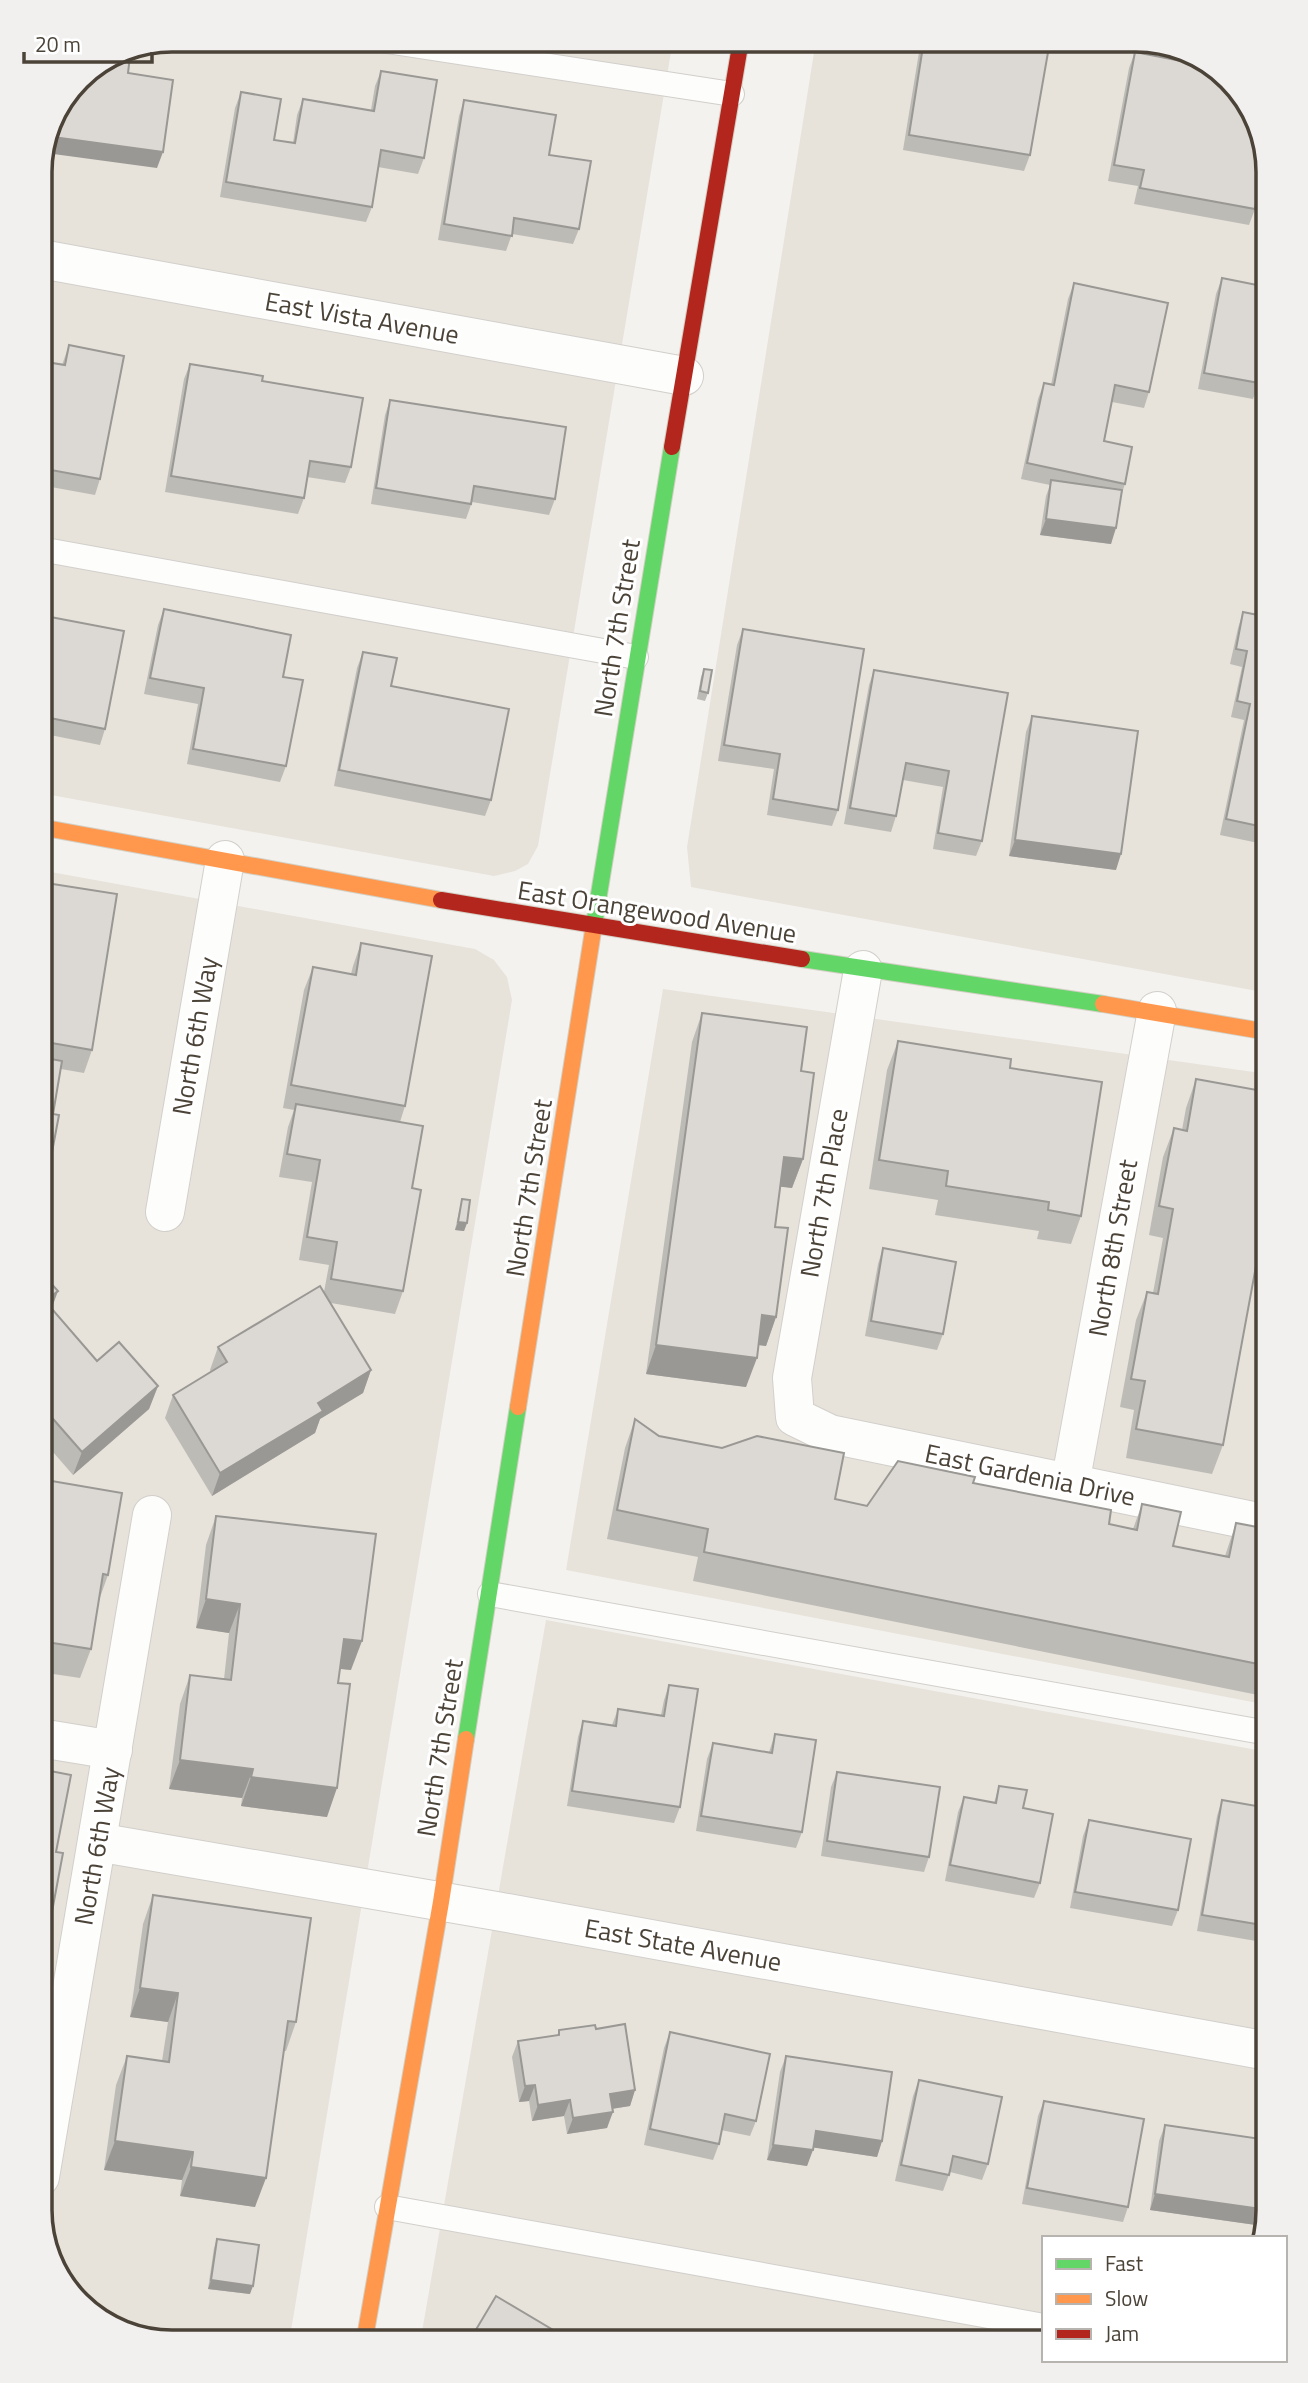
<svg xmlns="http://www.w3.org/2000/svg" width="1308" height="2383" font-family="'Titillium Web',sans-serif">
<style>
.residential{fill:#e7e3db}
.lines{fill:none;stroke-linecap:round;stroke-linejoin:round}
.lane-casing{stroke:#d2cfcb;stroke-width:26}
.street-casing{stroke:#d2cfcb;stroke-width:40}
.fast-casing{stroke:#d3cfc4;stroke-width:18}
.slow-casing{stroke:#d3cfc4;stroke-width:18}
.jam-casing{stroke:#d3cfc4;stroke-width:18}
.lane{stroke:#fdfdfc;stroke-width:24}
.street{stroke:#fdfdfc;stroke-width:38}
.fast{stroke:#63d668;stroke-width:16}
.slow{stroke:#ff974d;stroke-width:16}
.jam{stroke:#b3261e;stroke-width:16}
.wall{fill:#bdbbb6}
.shaded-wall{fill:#9a9894}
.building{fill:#dcd9d4;stroke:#9a9894;stroke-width:2}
.labels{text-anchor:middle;stroke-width:6;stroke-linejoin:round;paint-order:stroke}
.street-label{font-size:26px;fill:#4b4338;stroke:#fff}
.rim{fill:none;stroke:#4b4338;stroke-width:3.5}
</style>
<rect width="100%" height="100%" fill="#f3f2ee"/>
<g class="residential">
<path d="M173,40H673L538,846L528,864L515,871L494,876L40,793L41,165L79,79L122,50Z"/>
<path d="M816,40L1144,41L1209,63L1258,122L1268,173V993L691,887L687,847Z"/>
<path d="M40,870L475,949L494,960L507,977L512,1000L289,2343L165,2342L99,2320L50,2261L40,2210Z"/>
<path d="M663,989L1268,1074V1705L566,1570Z"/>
<path d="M546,1620L1268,1752V2211L1260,2238H1044V2343H420Z"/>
</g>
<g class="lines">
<defs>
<g id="lane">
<path d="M380,40L732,94"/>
<path d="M40,549L636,657"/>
<path d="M490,1594L1268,1733"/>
<path d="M387,2207L1044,2326"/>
</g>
<g id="street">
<path d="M41,259L684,376"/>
<path d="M863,970L792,1378L795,1417L830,1434L1268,1524"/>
<path d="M165,1212L225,860"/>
<path d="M1070,1484L1157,1011"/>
<path d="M40,1738L113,1750"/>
<path d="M97,1842L496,1911L1268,2051"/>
<path d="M40,2177L152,1515"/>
</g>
<g id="fast">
<path d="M593,931L672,447"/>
<path d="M802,959L1103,1004"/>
<path d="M466,1739L518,1407"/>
</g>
<g id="slow">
<path d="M40,827L441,900"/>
<path d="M1103,1004L1268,1032"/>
<path d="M518,1407L593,931"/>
<path d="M364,2343L441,1902L466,1739"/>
</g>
<g id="jam">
<path d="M672,447L741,40"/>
<path d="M441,900L802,959"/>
</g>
</defs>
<use href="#lane" class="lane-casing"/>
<use href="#street" class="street-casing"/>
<use href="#fast" class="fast-casing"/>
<use href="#slow" class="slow-casing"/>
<use href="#jam" class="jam-casing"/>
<use href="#lane" class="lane"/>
<use href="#street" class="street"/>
<use href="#fast" class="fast"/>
<use href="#slow" class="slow"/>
<use href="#jam" class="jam"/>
</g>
<g class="wall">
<path d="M921,40L982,41L1010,45L1012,41H1050L1030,155L1024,171L903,150Z"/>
<path d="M1135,52L1255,209L1249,225L1134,204L1138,186L1108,181L1129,68Z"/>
<path d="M381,71L424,158L418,174L378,167L372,207L366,222L220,197L235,108L241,92L274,140L293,143L297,115L303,99L371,110L375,86Z"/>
<path d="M464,100L549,155L579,229L573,244L512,234L506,251L438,240L459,116Z"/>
<path d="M1222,278L1256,347L1259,383L1253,399L1198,389L1216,294Z"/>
<path d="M1074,283L1149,392L1144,408L1112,402L1104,441L1125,484L1121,496L1111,544L1040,535L1046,496L1050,485L1021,479L1038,399L1044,383L1051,385L1068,299Z"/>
<path d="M69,345L100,479L95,495L40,485V361L62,365Z"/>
<path d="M190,364L262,381L351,467L345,483L307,477L304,498L298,514L165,492L184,379Z"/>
<path d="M390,400L555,499L549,515L472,502L466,519L371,504L385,415Z"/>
<path d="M164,609L283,677L286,766L280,782L187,764L198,704L144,694L158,625Z"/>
<path d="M1243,612L1268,617V845L1220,835L1244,720L1231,717L1242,667L1230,664L1238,628Z"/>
<path d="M40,615L105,729L100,745L40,733Z"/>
<path d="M743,629L838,810L832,826L767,815L774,769L718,761L737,645Z"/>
<path d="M363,652L491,800L485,816L334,786L357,668Z"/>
<path d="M704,669L708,693L705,701L697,699L701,677Z"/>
<path d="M874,670L1008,693L982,841L976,856L933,849L943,787L903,780L896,816L891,832L844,824L869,685Z"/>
<path d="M1032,716L1116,870L1009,856L1026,732Z"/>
<path d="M40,882L92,1050L84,1073L61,1069L53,1114L43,1200L40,1208Z"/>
<path d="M361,943L405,1106L400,1122L412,1188L403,1291L395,1314L331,1303L371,1370L363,1393L320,1419L315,1433L212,1496L165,1418L173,1395L211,1372L210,1370L218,1347L324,1292L329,1265L299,1260L312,1182L279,1177L288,1127L294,1110L283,1108L304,990L313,967L351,974L353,966Z"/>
<path d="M702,1013L801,1071L803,1159L792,1188L780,1186L775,1227L776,1317L766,1346L758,1345L746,1387L646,1374L692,1042Z"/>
<path d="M898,1041L1010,1068L1081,1216L1071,1244L1037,1239L1039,1231L935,1215L938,1200L869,1189L887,1070Z"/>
<path d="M1196,1079L1223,1445L1212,1474L1126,1458L1134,1410L1120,1407L1136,1320L1147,1292L1153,1293L1163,1238L1149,1235L1163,1157L1174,1128L1182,1130L1186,1108Z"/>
<path d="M462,1199L467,1223L464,1231L455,1230L460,1207Z"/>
<path d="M883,1248L943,1334L937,1350L865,1336L878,1264Z"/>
<path d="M40,1271L51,1309L97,1361L158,1386L149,1409L73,1475L40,1437Z"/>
<path d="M635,1419L659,1436L835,1499L867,1506L973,1483L1109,1524L1133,1529L1142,1504L1173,1546L1225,1556L1236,1523L1268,1529V1697L693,1581L698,1557L607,1539L625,1448Z"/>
<path d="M40,1479L108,1575L98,1603L91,1649L80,1678L40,1672Z"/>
<path d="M216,1516L351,1670L340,1669L327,1817L241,1806L242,1798L169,1789L180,1704L190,1675L224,1679L229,1633L196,1628L206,1545Z"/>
<path d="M669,1685L680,1807L674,1823L567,1806L578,1737L583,1721L612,1725L618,1709L661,1715L664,1700Z"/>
<path d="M775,1734L802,1832L796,1848L696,1831L707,1759L713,1743L769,1752Z"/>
<path d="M40,1769L56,1852L48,1933L40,1955Z"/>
<path d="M837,1772L929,1857L924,1872L821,1856L831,1787Z"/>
<path d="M999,1786L1023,1808L1040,1883L1034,1898L945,1881L958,1812L964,1797L994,1803Z"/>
<path d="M1222,1800L1268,1808V1943L1197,1931L1217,1816Z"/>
<path d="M1089,1820L1178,1910L1172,1926L1070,1908L1083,1836Z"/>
<path d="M153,1895L296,2022L286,2051H284L255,2207L180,2196L182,2180L104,2170L116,2085L127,2056L162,2061L168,2022L130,2017L143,1924Z"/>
<path d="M596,2029L635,2090L630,2106L612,2109L607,2128L567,2134L564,2116L532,2121L529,2101L519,2102L512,2057L518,2041L557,2036L559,2030Z"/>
<path d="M670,2032L756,2121L750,2136L721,2130L719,2144L713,2160L644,2145L664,2048Z"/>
<path d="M786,2056L882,2141L877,2157L813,2147L807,2166L767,2160L780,2072Z"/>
<path d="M919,2080L988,2164L982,2180L950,2172L943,2191L895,2181L913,2096Z"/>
<path d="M1044,2101L1128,2207L1123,2222L1022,2204L1038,2116Z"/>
<path d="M1165,2125L1256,2225L1150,2210L1159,2141Z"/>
<path d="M217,2239L250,2294L208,2289L214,2248Z"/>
</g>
<g class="shaded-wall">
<path d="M53,137L163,152L157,168L46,153Z"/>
<path d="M1046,519L1116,528L1111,544L1040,535Z"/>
<path d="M1015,840L1121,854L1116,870L1009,856Z"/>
<path d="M784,1157L803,1159L792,1188L774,1186Z"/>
<path d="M458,1222L467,1223L464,1231L455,1230Z"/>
<path d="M58,1291L50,1313L45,1301Z"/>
<path d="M762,1315L776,1317L766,1346L752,1344Z"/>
<path d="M656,1345L757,1358L746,1387L646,1374Z"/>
<path d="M371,1370L363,1393L320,1419L315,1433L212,1496L220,1473L318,1403Z"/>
<path d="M158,1386L149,1409L73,1475L82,1452Z"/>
<path d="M206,1599L240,1604L229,1633L196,1628Z"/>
<path d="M344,1639L362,1641L351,1670L333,1668Z"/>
<path d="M180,1760L253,1769L242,1798L169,1789Z"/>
<path d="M251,1777L337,1788L327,1817L241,1806Z"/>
<path d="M140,1988L178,1993L168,2022L130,2017Z"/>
<path d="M535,2085L529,2101L519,2102L525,2086Z"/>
<path d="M635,2090L630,2106L604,2110L610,2094Z"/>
<path d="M570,2100L564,2116L532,2121L538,2105Z"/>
<path d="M613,2112L607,2128L567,2134L573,2118Z"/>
<path d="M816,2131L882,2141L877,2157L810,2147Z"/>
<path d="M115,2141L193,2152L182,2180L104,2170Z"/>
<path d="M773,2145L813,2150L807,2166L767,2160Z"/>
<path d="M191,2167L266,2178L255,2207L180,2196Z"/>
<path d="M1155,2194L1261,2209L1256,2225L1150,2210Z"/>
<path d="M211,2280L253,2286L250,2294L208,2289Z"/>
</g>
<g class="building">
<path d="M924,40L982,41L1012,46L1013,41H1050L1030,155L909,135Z"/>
<path d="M131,48L128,73L173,80L163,152L53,137L79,79L122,50Z"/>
<path d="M1135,52L1212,67L1257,122L1265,157L1255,209L1140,188L1144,170L1114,165Z"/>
<path d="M381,71L437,80L424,158L381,150L372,207L226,182L241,92L281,99L274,140L295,143L303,99L374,111Z"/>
<path d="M464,100L556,115L549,155L591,161L579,229L514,218L512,236L444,224Z"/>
<path d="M1222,278L1267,287L1256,347L1266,349L1259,383L1204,373Z"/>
<path d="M1074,283L1168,303L1149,392L1115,385L1104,441L1132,447L1125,484L1027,463L1044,383L1054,385Z"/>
<path d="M69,345L124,356L100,479L40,468V361L65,365Z"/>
<path d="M190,364L263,376L262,381L363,398L351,467L310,461L304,498L171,476Z"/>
<path d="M390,400L566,427L555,499L474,486L471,504L376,488Z"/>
<path d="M1051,480L1122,490L1116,528L1046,519Z"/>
<path d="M164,609L291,635L283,677L303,680L286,766L193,749L204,688L150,678Z"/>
<path d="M1243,612L1268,617V828L1226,819L1250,704L1237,701L1247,651L1236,649Z"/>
<path d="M40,615L124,631L105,729L40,716Z"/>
<path d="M743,629L864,649L838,810L773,799L780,754L724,745Z"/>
<path d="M363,652L397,658L391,686L509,709L491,800L339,770Z"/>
<path d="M704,669L712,670L708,693L700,691Z"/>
<path d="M874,670L1008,693L982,841L938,833L949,771L906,763L896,816L850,808Z"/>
<path d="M1032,716L1138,731L1121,854L1015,840Z"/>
<path d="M40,882L117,894L92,1050L40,1041Z"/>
<path d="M361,943L432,956L405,1106L291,1085L313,967L356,975Z"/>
<path d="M702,1013L807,1027L801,1071L814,1073L803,1159L784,1157L775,1227L788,1228L776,1317L762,1315L757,1358L656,1345Z"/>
<path d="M898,1041L1011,1059L1010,1068L1102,1082L1081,1216L1048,1210L1049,1202L946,1186L948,1171L879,1160Z"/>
<path d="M40,1057L62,1061L53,1114L59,1115L43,1200H40Z"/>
<path d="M1196,1079L1268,1092V1201L1223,1445L1136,1429L1145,1381L1131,1379L1147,1292L1158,1294L1173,1209L1159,1206L1174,1128L1187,1131Z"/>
<path d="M296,1104L423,1126L412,1188L421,1190L403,1291L331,1279L337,1242L307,1237L320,1160L287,1154Z"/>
<path d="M462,1199L470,1200L467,1223L458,1222Z"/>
<path d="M883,1248L956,1262L943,1334L871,1321Z"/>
<path d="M40,1271L58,1291L45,1301L97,1361L119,1342L158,1386L82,1452L40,1404Z"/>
<path d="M320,1286L371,1370L318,1403L323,1411L220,1473L173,1395L227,1362L218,1347Z"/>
<path d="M635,1419L659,1436L722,1448L757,1436L844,1453L835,1499L867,1506L898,1461L975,1477L973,1483L1111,1510L1109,1524L1137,1530L1142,1504L1181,1512L1173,1546L1229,1557L1236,1523L1268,1529V1666L704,1552L708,1529L617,1510Z"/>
<path d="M40,1479L122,1493L108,1575L103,1574L91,1649L40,1641Z"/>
<path d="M216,1516L376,1534L362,1641L344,1639L338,1683L350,1684L337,1788L251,1777L253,1769L180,1760L190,1675L231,1680L240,1604L206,1599Z"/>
<path d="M669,1685L698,1689L680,1807L572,1791L583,1721L616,1726L618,1709L664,1716Z"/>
<path d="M775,1734L816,1740L802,1832L701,1816L713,1743L772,1753Z"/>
<path d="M40,1769L71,1775L56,1852L63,1853L48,1933L40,1931Z"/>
<path d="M837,1772L940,1787L929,1857L827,1841Z"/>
<path d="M999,1786L1027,1790L1023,1808L1053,1814L1040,1883L950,1865L964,1797L996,1803Z"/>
<path d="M1222,1800L1268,1808V1926L1202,1915Z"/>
<path d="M1089,1820L1191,1839L1178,1910L1075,1892Z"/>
<path d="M153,1895L311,1918L296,2022L288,2021L266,2178L191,2167L193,2152L115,2141L127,2056L169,2062L178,1993L140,1988Z"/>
<path d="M625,2024L635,2090L610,2094L613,2112L573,2118L570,2100L538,2105L535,2085L525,2086L518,2041L559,2035V2030L595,2025L596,2029Z"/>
<path d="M670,2032L770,2054L756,2121L725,2114L719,2144L650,2129Z"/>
<path d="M786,2056L892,2072L882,2141L816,2131L813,2150L773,2145Z"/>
<path d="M919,2080L1002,2097L988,2164L953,2156L949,2175L901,2165Z"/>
<path d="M1044,2101L1144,2119L1128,2207L1027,2188Z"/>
<path d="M1165,2125L1268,2140V2166L1261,2209L1155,2194Z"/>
<path d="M217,2239L259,2245L253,2286L211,2280Z"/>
<path d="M496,2296L575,2343H468Z"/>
</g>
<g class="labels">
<g class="street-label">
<text transform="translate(362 318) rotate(10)" y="9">East Vista Avenue</text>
<text transform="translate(617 628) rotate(-81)" y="9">North 7th Street</text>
<text transform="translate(657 912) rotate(9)" y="9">East Orangewood Avenue</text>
<text transform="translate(195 1036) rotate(-80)" y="9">North 6th Way</text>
<text transform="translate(529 1188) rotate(-81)" y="9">North 7th Street</text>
<text transform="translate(824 1193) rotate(-80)" y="9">North 7th Place</text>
<text transform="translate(1113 1248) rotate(-80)" y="9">North 8th Street</text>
<text transform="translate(1030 1475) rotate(12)" y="9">East Gardenia Drive</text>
<text transform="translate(440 1748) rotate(-81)" y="9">North 7th Street</text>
<text transform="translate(97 1846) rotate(-80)" y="9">North 6th Way</text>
<text transform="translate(683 1945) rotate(10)" y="9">East State Avenue</text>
</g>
</g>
<path d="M0 0H1308V2383H0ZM172 52H1136A120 120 0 0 1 1256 172V2210A120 120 0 0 1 1136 2330H172A120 120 0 0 1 52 2210V172A120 120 0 0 1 172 52Z" fill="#f1f0ef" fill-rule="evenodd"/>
<path class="rim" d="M172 52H1136A120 120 0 0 1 1256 172V2210A120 120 0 0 1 1136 2330H172A120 120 0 0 1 52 2210V172A120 120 0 0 1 172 52Z"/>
<rect x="1042" y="2236" width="245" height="126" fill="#ffffff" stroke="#b7b4af" stroke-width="2"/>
<rect x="1056" y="2259" width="35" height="10" fill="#63d668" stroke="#b7b4af" stroke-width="2"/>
<text x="1105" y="2271" font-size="21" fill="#4b4338">Fast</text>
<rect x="1056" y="2294" width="35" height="10" fill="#ff974d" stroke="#b7b4af" stroke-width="2"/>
<text x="1105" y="2306" font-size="21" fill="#4b4338">Slow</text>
<rect x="1056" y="2329" width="35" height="10" fill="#b3261e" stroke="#b7b4af" stroke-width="2"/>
<text x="1105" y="2341" font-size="21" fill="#4b4338">Jam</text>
<path d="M24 52v10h128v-10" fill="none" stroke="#4b4338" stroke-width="3.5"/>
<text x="35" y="52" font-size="21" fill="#4b4338" stroke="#ffffff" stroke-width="5" paint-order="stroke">20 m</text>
</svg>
